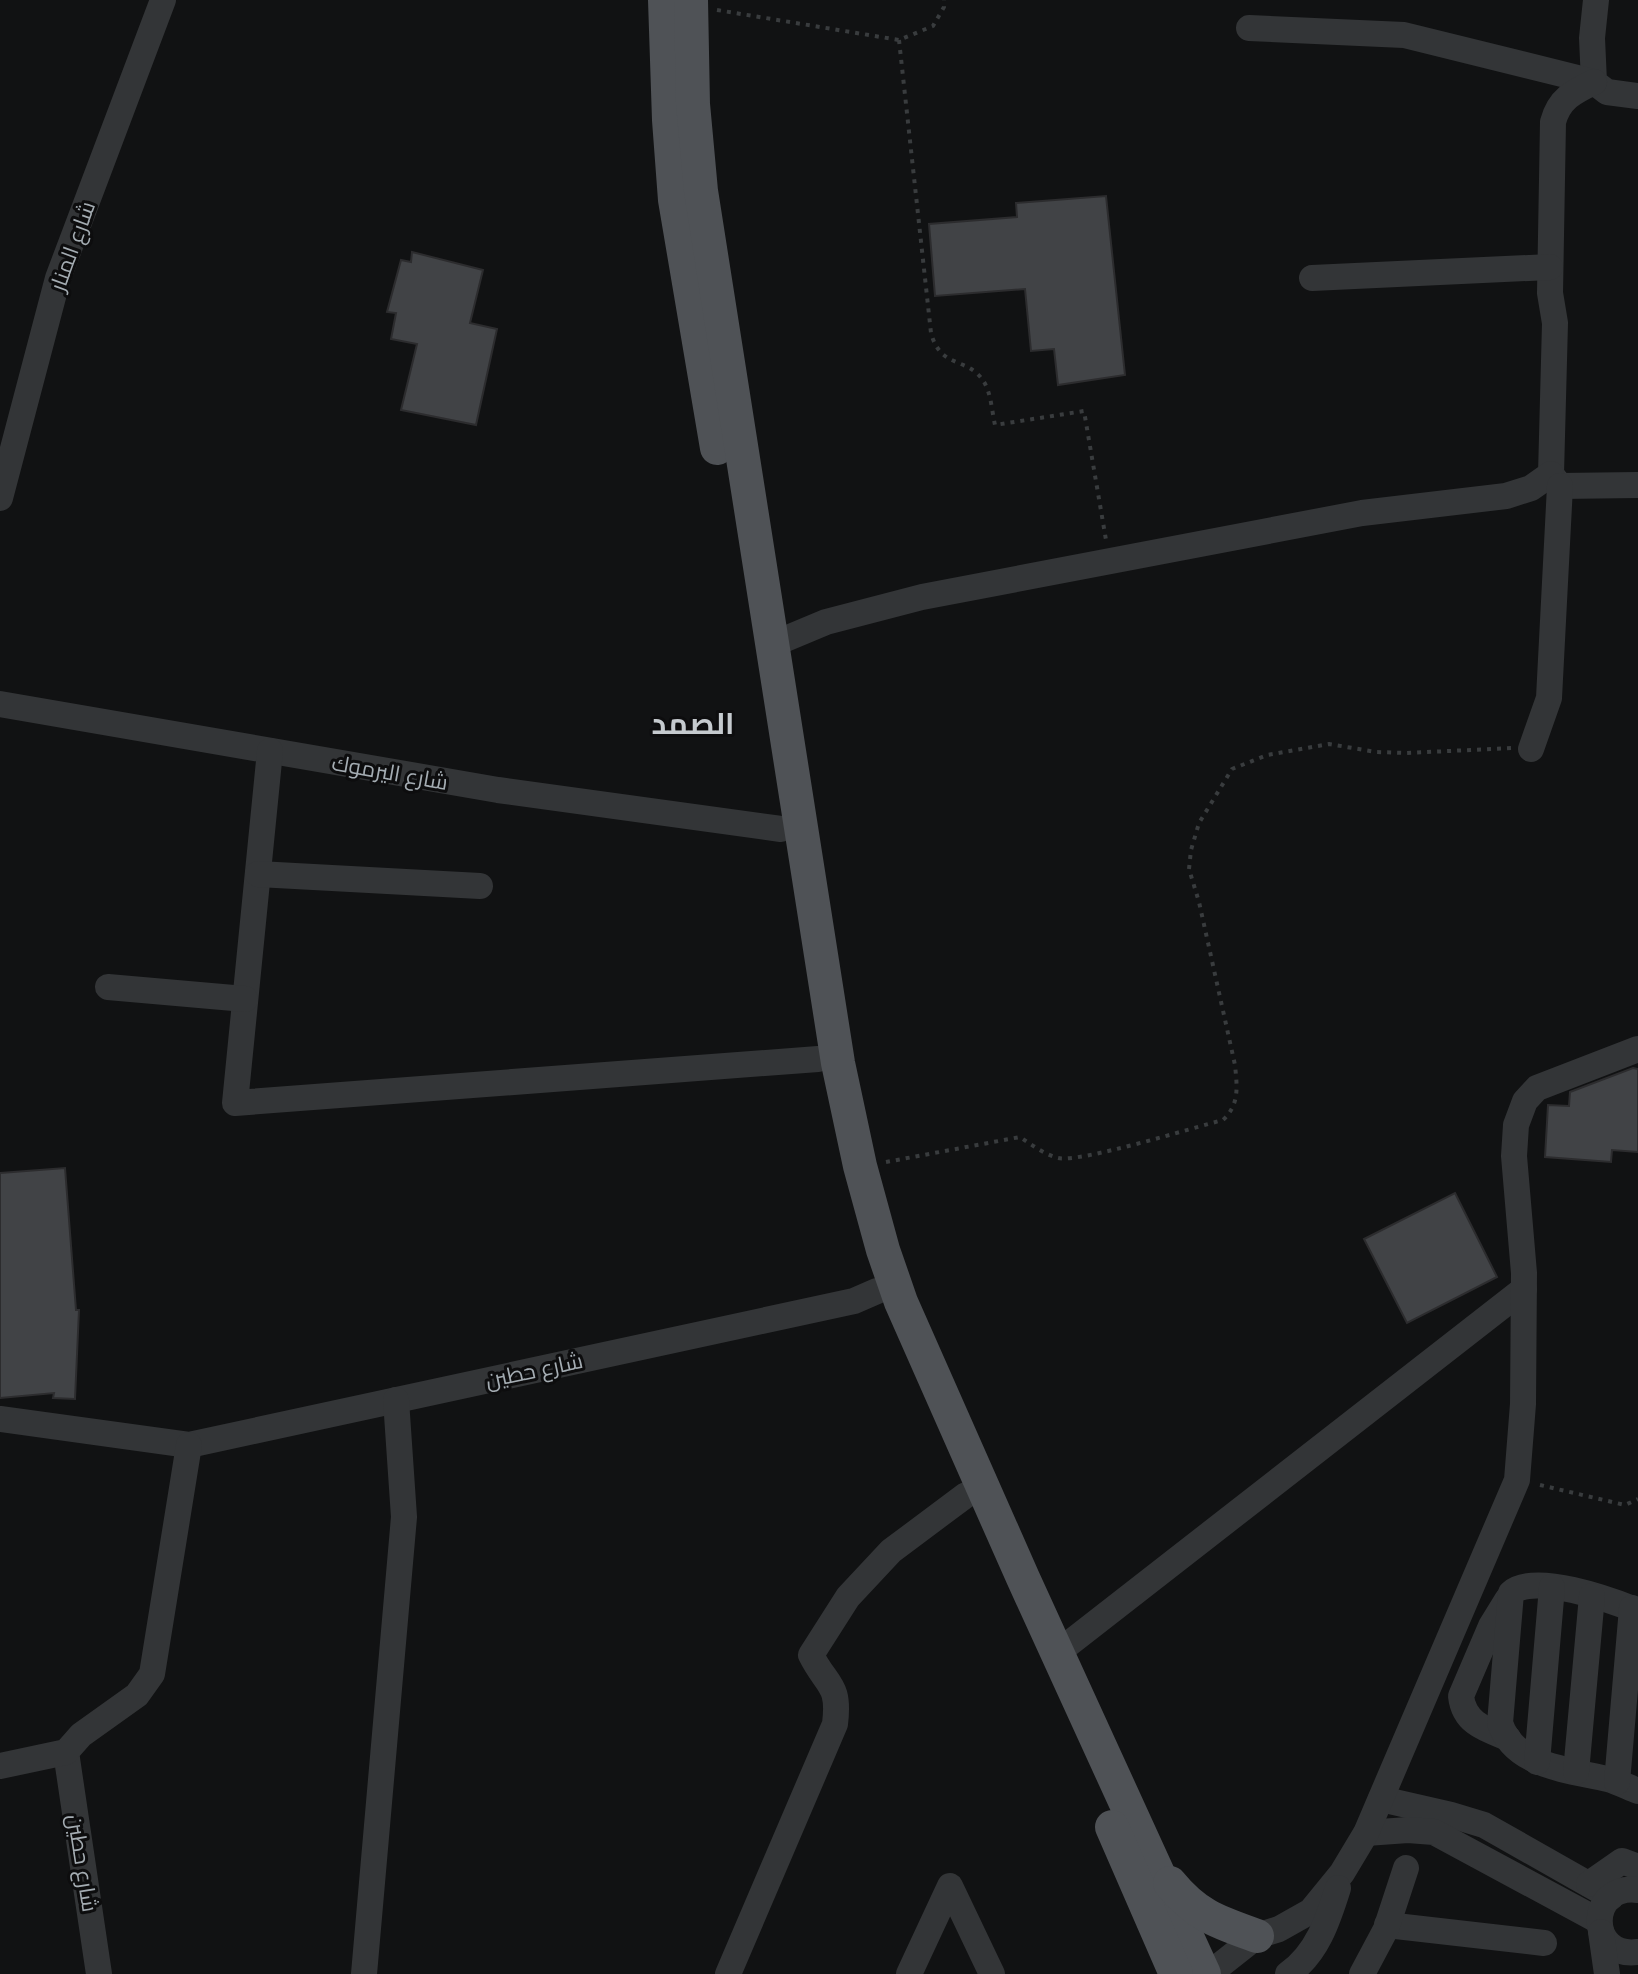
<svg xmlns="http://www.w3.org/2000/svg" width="1638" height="1974" font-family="'Open Sans',Cairo,sans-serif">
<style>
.building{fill:#414346;stroke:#2c2c2e;stroke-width:2}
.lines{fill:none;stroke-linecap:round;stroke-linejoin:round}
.path{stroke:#393c3e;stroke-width:4;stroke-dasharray:4 6;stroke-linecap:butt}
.minor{stroke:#333537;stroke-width:26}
.major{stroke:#4f5256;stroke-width:34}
.labels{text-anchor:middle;stroke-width:6;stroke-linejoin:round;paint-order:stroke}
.street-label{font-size:22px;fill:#a4acb2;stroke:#0d0d0e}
.district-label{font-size:30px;font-weight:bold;fill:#c5cace;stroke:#0d0d0e}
</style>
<rect width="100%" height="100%" fill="#111213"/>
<g class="building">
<path d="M1106,196L1125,375L1058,385L1054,349L1031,351L1025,289L935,296L929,224L1017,217L1016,203Z"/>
<path d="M412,252L483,270L470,323L497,329L476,425L401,410L417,344L391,339L396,313L387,312L401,260L411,262Z"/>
<path d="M1633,1068L1638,1069V1152L1612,1150L1611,1162L1545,1157L1548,1105L1569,1106L1570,1092Z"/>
<path d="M65,1168L76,1310H79L75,1399L53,1398L54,1393L0,1398V1173Z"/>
<path d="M1455,1193L1497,1277L1407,1323L1364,1239Z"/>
</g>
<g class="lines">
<g class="path">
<path d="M717,10L899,40L933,26L944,7V0"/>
<path d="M899,40L931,333C941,370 968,356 984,382C991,393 992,412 995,425L1084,411L1106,540"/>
<path d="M886,1162L1020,1137C1032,1145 1044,1154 1058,1158C1080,1163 1195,1127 1223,1120C1240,1104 1237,1086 1235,1065L1199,902L1189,869L1191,850L1199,823L1232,769L1267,755L1329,744L1376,752L1407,753L1512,748"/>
<path d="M1540,1485L1625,1505L1638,1499"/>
</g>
<g class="minor">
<path d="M1596,0L1592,38L1594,82L1607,92L1638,96"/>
<path d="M1249,28L1404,35L1594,82"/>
<path d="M1594,82C1573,92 1559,99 1553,122L1550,293L1555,323L1551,474L1560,486L1638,485"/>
<path d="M1312,278L1550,267"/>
<path d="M0,498L58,278L163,0"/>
<path d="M771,645L826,622L922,597L1362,513L1506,496L1531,488L1551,474"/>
<path d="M0,704L498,790L781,829"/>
<path d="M1531,749L1549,698L1560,486"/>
<path d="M270,751L235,1103L818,1059"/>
<path d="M258,874L480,886"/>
<path d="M108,987L245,999"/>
<path d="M0,1419L189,1445L854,1301L877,1291"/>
<path d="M1507,1600L1491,1626L1461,1696C1464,1723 1485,1729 1508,1738"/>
<path d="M1638,1611C1611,1600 1534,1572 1511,1593L1500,1723C1514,1767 1570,1770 1608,1779C1618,1782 1628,1787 1638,1791"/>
<path d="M1057,1653L1524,1289"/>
<path d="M66,1752L99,1974"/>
<path d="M1537,1762L1552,1587"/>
<path d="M0,1766L66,1752L81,1735L137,1695L152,1674L189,1445"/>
<path d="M1576,1772L1592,1596"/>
<path d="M1617,1782L1632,1608"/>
<path d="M1381,1799L1451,1815L1484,1825L1611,1897"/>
<path d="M1366,1833L1408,1830L1434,1832L1599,1921"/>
<path d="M1589,1884L1622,1861L1638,1867"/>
<path d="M1638,1890C1587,1883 1587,1959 1638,1952"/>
<path d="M1387,1925L1544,1943"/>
<path d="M1601,1932L1607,1974"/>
<path d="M364,1974L404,1517L396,1400"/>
<path d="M728,1974L835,1724C840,1683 827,1687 811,1655L848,1597L891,1551L966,1495"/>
<path d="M909,1974L950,1886L992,1974"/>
<path d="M1209,1974L1257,1936L1279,1929L1311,1911L1342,1873L1366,1833L1517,1480L1523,1404L1524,1273L1514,1156L1516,1125L1525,1101L1537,1088L1638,1049"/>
<path d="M1288,1974C1317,1954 1328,1920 1338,1888"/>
<path d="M1362,1974L1386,1929L1406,1868"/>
</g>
<g class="major">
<path d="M665,0L669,120L675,200L717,448"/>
<path d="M691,0L693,104L701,191L838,1063L860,1166L883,1250L901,1302L1023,1578L1204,1974"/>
<path d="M1112,1827L1176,1974"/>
<path d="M1170,1883C1197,1916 1218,1922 1257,1936"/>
</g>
</g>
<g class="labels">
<g class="street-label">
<text transform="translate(72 246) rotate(-70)" y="8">شارع المنار</text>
<text transform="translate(390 772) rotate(10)" y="8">شارع اليرموك</text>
<text transform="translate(534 1370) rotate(-12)" y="8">شارع حطين</text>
<text transform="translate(83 1863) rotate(81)" y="8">شارع حطين</text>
</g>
<g class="district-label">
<text x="693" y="734">الصمد</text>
</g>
</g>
</svg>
